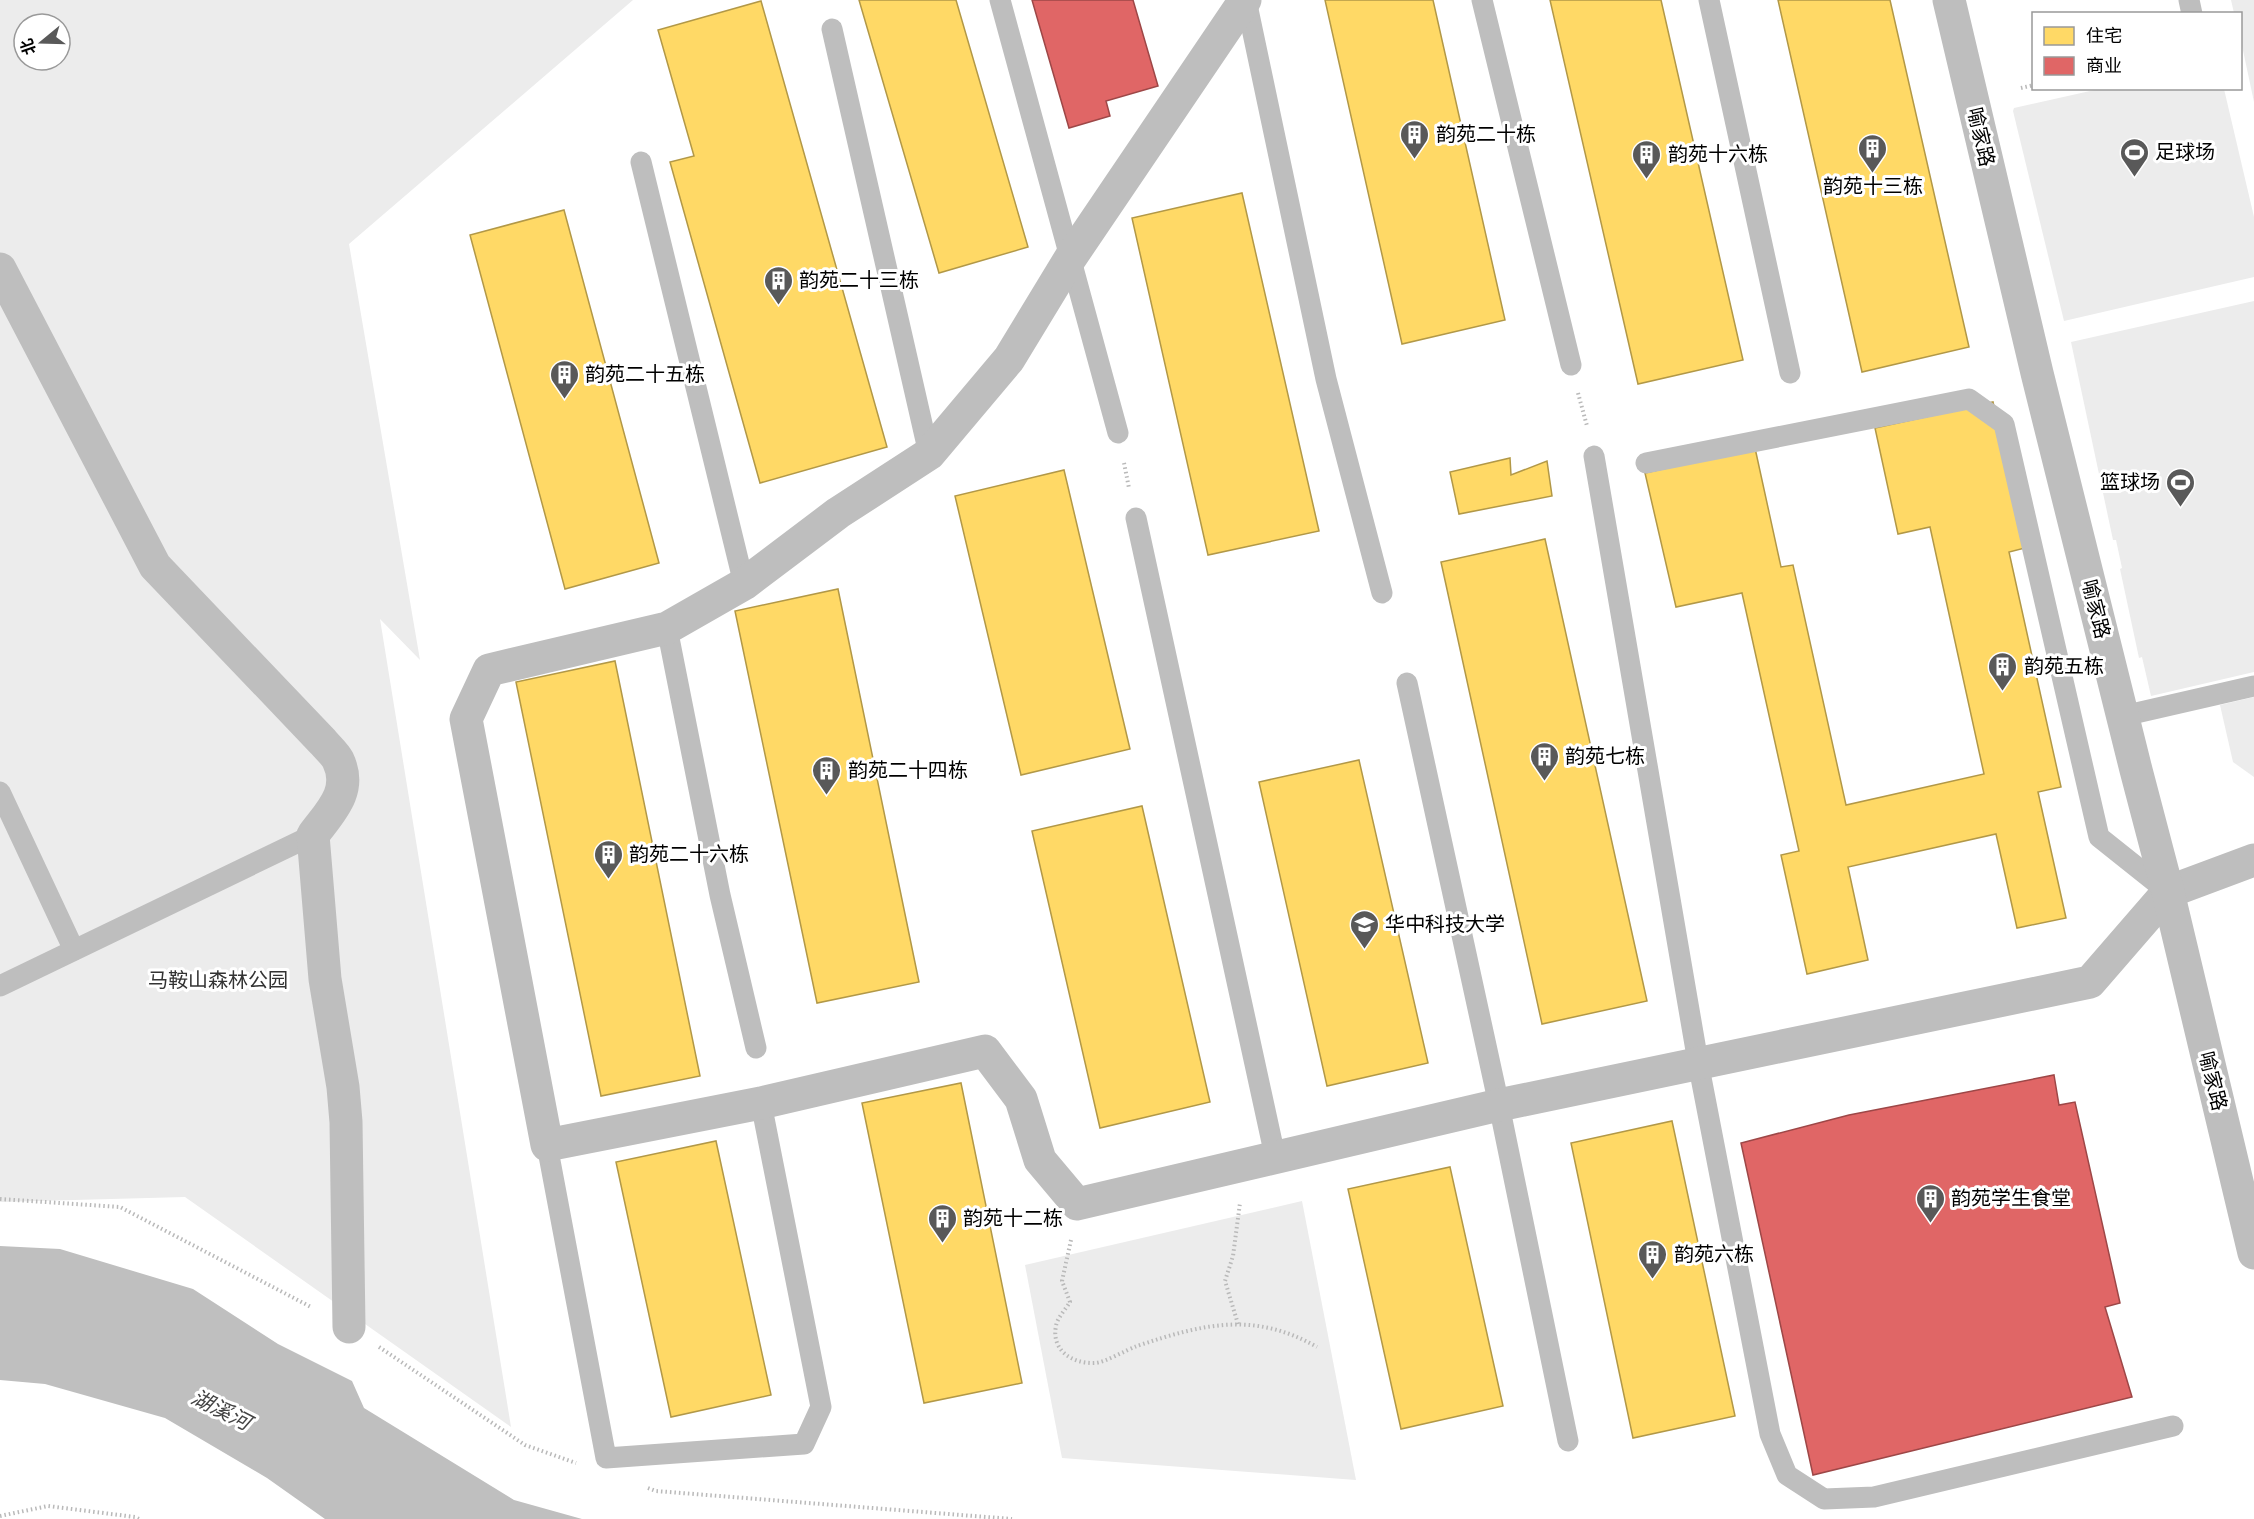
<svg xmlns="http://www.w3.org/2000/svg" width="2254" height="1519" font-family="'Space Grotesk','Noto Sans SC',sans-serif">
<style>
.green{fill:#ececec;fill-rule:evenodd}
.water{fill:#bfbfbf}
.homes{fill:#ffd966;stroke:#b29847;stroke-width:1.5}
.shops{fill:#e06666;stroke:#9d4747;stroke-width:1.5}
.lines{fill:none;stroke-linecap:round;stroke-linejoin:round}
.path{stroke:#b9b9b9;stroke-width:4;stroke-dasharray:1.5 3;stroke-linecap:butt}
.service{stroke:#bebebe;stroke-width:21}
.minor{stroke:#bebebe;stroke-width:33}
.labels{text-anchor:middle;stroke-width:6;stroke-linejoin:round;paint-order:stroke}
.poi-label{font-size:20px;fill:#000;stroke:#fff;text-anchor:start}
.street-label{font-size:20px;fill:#000;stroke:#fff}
.park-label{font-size:20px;fill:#333;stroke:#fff}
.water-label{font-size:21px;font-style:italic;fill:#444;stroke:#fff}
</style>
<rect width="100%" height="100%" fill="#fff"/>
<g class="green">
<path d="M0,0H633L349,244L420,660L380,619L511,1427L185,1197L0,1202ZM24,24H60V60H24Z"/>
<path d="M2231,0H2254V102L2241,41L2240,14L2234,13Z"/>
<path d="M2099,89H2224L2254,217V277L2064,321L2013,111L2014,108Z"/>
<path d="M2254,301V672L2151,696L2142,657L2139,658L2120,569L2122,568L2116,540H2113L2071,342Z"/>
<path d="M2254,697V777L2233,762L2220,705Z"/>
<path d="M1302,1201L1356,1480L1062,1458L1025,1265Z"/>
</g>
<path class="water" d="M0,1246L60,1249L193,1289L278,1344L352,1381L364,1408L514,1500L582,1519H325L267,1478L165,1418L45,1384L0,1380Z"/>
<g class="homes">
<path d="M859,0H956L1028,247L939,273Z"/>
<path d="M1325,0H1433L1505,320L1402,344Z"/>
<path d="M1550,0H1661L1743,360L1638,384Z"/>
<path d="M1778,0H1890L1969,347L1862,372Z"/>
<path d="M761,1L887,447L760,483L670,162L694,156L658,30Z"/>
<path d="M1242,193L1319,531L1208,555L1132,218Z"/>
<path d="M564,210L659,563L565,589L470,235Z"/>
<path d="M1993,402L2025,548L2009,552L2061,787L2038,792L2066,918L2017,928L1996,834L1848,867L1868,960L1807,974L1781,855L1799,851L1742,593L1676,607L1645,473L1755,448L1781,567L1793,565L1846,805L1984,774L1930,527L1898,534L1875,428Z"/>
<path d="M1510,458L1511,475L1547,461L1552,496L1459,514L1450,472Z"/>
<path d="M1064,470L1130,749L1021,775L955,496Z"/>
<path d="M1545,539L1647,1001L1542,1024L1441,562Z"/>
<path d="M838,589L919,982L817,1003L735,611Z"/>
<path d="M615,661L700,1076L601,1096L516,682Z"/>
<path d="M1359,760L1428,1063L1327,1086L1259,782Z"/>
<path d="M1142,806L1210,1102L1100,1128L1032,831Z"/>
<path d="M961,1083L1022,1383L924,1403L862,1103Z"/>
<path d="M1672,1121L1735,1416L1633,1438L1571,1143Z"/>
<path d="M716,1141L771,1395L671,1417L616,1162Z"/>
<path d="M1450,1167L1503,1406L1401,1429L1348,1189Z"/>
</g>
<g class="shops">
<path d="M1032,0H1133L1158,86L1106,101L1110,116L1069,128Z"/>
<path d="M2054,1075L2059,1105L2075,1102L2120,1303L2105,1307L2132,1397L1813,1475L1741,1143L1849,1115Z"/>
</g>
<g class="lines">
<g class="path">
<path d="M2021,88L2034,85"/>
<path d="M1578,393L1587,426"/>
<path d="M1124,463L1129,488"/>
<path d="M0,1199L120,1207L311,1307"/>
<path d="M1071,1240L1062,1281L1070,1302C1066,1309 1057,1318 1056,1326C1051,1350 1072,1364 1095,1363C1106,1362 1126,1350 1137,1346C1203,1324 1254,1311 1317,1347"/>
<path d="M1238,1324L1225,1281L1233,1256L1240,1203"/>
<path d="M379,1347L525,1445L576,1463"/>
<path d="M648,1488L656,1491L1012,1519"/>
<path d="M0,1516L48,1506L135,1517L139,1519"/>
</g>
<g class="service">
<path d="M1000,0L1118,433"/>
<path d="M1246,0L1326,379L1382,593"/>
<path d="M1482,0L1571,365"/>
<path d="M1709,0L1790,373"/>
<path d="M2189,0L2192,14"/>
<path d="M832,29L929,454"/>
<path d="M641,162L744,584"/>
<path d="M1594,456L1698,1062L1770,1434L1787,1475L1824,1499L1874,1497L2173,1426"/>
<path d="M1646,463L1969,399L2004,424L2099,837L2168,892"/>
<path d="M1136,518L1275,1156"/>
<path d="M667,628L720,895L756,1048"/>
<path d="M1407,683L1499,1105L1568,1441"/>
<path d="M2123,716L2254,686"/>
<path d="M0,792L74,950"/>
<path d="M0,986L313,835"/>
<path d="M547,1145L606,1458L804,1444L821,1407L761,1103"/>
</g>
<g class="minor">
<path d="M1245,0L1071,257L1009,359L929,454L838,513L744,584L667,628L489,670L466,719L547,1145L761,1103L985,1051L1021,1099L1040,1160L1077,1204L1499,1105L2090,982L2168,892L2254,860"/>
<path d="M1949,0L2037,373L2136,770L2168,892L2254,1253"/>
<path d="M0,269L155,566L323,742C328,748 335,754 338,760C353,791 330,812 313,835L325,979L343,1087L346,1122L349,1327"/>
</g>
</g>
<defs>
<symbol id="building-pin" viewBox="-11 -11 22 30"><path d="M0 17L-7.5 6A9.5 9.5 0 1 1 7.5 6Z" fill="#595959" stroke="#fff"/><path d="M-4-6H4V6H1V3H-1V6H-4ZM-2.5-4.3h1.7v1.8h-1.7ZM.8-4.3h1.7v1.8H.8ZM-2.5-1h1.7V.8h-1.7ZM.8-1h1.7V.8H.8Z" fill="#fff"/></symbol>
<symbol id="stadium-pin" viewBox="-11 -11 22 30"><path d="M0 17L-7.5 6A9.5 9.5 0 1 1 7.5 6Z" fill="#595959" stroke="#fff"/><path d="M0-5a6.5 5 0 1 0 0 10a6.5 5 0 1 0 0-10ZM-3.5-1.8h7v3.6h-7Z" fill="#fff"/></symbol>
<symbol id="university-pin" viewBox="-11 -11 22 30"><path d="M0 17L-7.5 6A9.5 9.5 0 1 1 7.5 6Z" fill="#595959" stroke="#fff"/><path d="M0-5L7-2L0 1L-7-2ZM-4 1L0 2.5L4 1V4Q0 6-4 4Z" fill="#fff"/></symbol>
</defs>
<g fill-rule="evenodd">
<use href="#building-pin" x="1398" y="118" width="33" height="45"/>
<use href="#building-pin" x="1856" y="132" width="33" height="45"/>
<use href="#stadium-pin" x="2118" y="136" width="33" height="45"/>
<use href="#building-pin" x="1630" y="138" width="33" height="45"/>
<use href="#building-pin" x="762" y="264" width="33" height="45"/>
<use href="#building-pin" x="548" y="358" width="33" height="45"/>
<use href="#stadium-pin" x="2164" y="466" width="33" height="45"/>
<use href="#building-pin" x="1986" y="650" width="33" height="45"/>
<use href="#building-pin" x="1528" y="740" width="33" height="45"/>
<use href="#building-pin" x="810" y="754" width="33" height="45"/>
<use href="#building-pin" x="592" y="838" width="33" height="45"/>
<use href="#university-pin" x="1348" y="908" width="33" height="45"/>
<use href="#building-pin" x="1914" y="1182" width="33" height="45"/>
<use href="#building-pin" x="926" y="1202" width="33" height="45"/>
<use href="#building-pin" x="1636" y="1238" width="33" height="45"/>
</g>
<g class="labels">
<g class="poi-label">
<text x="1436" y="141">韵苑二十栋</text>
<text x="2155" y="159">足球场</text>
<text x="1668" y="161">韵苑十六栋</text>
<text x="1873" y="193" text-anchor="middle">韵苑十三栋</text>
<text x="799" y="287">韵苑二十三栋</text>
<text x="585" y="381">韵苑二十五栋</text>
<text x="2160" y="489" text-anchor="end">篮球场</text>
<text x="2024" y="673">韵苑五栋</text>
<text x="1565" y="763">韵苑七栋</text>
<text x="848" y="777">韵苑二十四栋</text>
<text x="629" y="861">韵苑二十六栋</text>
<text x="1385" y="931">华中科技大学</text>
<text x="1951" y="1205">韵苑学生食堂</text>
<text x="963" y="1225">韵苑十二栋</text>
<text x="1674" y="1261">韵苑六栋</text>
</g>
<g class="street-label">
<text transform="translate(1981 137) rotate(77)" y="7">喻家路</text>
<text transform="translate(2096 609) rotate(76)" y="7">喻家路</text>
<text transform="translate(2213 1081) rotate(76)" y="7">喻家路</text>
</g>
<g class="park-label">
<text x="218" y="987">马鞍山森林公园</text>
</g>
<g class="water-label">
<text transform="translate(221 1410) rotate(27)" y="7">湖溪河</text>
</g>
</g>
<rect x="2032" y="12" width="210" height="78" fill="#ffffff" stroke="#999999" stroke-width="1.5"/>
<rect x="2044" y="27" width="30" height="18" fill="#ffd966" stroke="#999999" stroke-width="1.5"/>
<text x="2086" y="42" font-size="18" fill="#000000">住宅</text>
<rect x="2044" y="57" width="30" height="18" fill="#e06666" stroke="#999999" stroke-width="1.5"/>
<text x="2086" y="72" font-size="18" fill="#000000">商业</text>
<g transform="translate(42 42) rotate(251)"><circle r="28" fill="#ffffff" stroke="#999999" stroke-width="1.5"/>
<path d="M0-4.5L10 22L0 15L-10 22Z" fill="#595959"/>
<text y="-9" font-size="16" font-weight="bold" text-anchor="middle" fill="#000000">北</text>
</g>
</svg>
